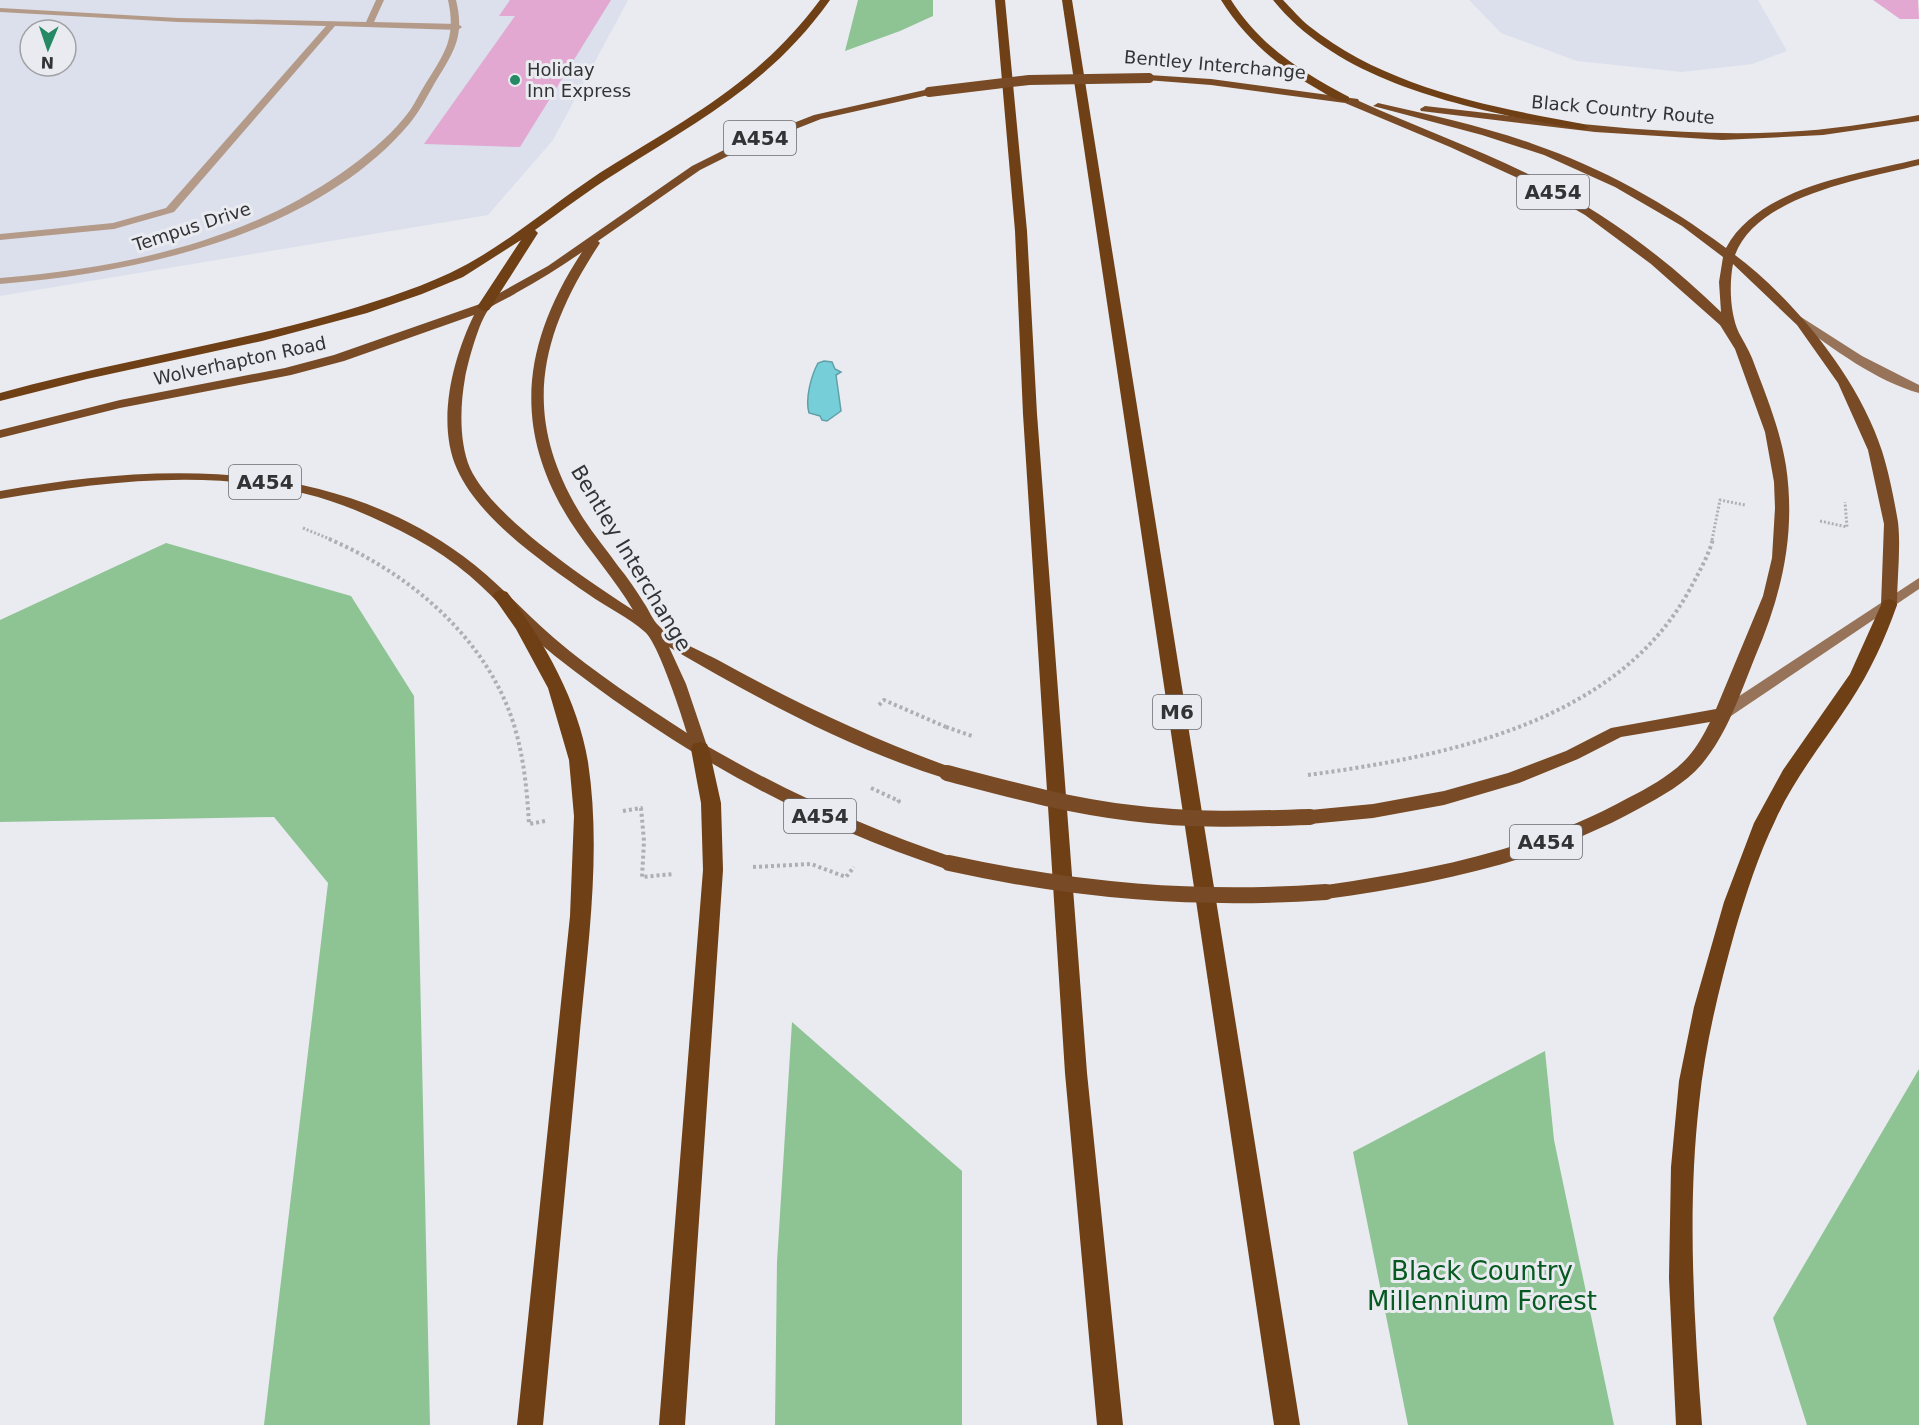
<svg xmlns="http://www.w3.org/2000/svg" width="1919" height="1425" font-family="'DejaVu Sans',sans-serif">
<style>
.built{fill:#dbe0ec;fill-rule:evenodd}
.forest{fill:#8ec394}
.water{fill:#75ced8;stroke:#61a0a7;stroke-width:1.5}
.building{fill:#e2a8d1}
.lines{fill:none;stroke-linecap:round;stroke-linejoin:round}
.path-far1{stroke:#adafb3;stroke-width:3;stroke-dasharray:2 2;stroke-linecap:butt}
.path{stroke:#adafb3;stroke-width:4;stroke-dasharray:3 3;stroke-linecap:butt}
.service{fill:#b49b89;fill-rule:evenodd}
.minor{fill:#b49b89;fill-rule:evenodd}
.secondary{fill:#977459;fill-rule:evenodd}
.trunk{fill:#784b26;fill-rule:evenodd}
.motorway{fill:#6f3f15;fill-rule:evenodd}
.path-bridge{stroke:#adafb3;stroke-width:4;stroke-dasharray:3 3;stroke-linecap:butt}
.trunk-bridge-far1{stroke:#784b26;stroke-width:10}
.trunk-bridge{stroke:#784b26;stroke-width:16}
.poi-dot{fill:#248964;stroke:#e9ebf0;stroke-width:2}
.labels{text-anchor:middle;stroke-width:6;stroke-linejoin:round;paint-order:stroke}
.far-street-label{font-size:18px;fill:#323335;stroke:#e9ebf0}
.far-poi-label{font-size:18px;fill:#323335;stroke:#e9ebf0;text-anchor:start}
.shield{fill:#e9ebf0;stroke:#696a6d;stroke-width:1.5}
.shield-label{font-size:20px;font-weight:bold;fill:#323335}
.street-label{font-size:21px;fill:#323335;stroke:#e9ebf0}
.near-park-label{font-size:26px;fill:#065a21;stroke:#e9ebf0}
</style>
<rect width="100%" height="100%" fill="#e9ebf0"/>
<g class="built">
<path d="M0,0H628L553,140L488,215L0,296ZM30,30H66V66H30Z"/>
<path d="M1469,0H1758L1787,51L1752,64L1682,72L1577,61L1501,33Z"/>
</g>
<g class="forest">
<path d="M858,0H933V16L900,31L845,51Z"/>
<path d="M166,543L351,596L414,696L430,1425H264L328,883L274,817L0,822V620Z"/>
<path d="M792,1022L962,1171V1425H775L777,1262Z"/>
<path d="M1545,1051L1554,1140L1614,1425H1408L1353,1152Z"/>
<path d="M1919,1069V1425H1807L1773,1318Z"/>
</g>
<path class="water" d="M824,361L832,362L835,369L841,372L836,375L841,411L827,421L822,420L820,416L809,413C805,399 811,376 818,363Z"/>
<g class="building">
<path d="M510,0H611L520,147L424,144L515,16H499Z"/>
<path d="M1873,0H1918L1919,19H1900Z"/>
</g>
<g class="lines">
<g class="path-far1">
<path d="M1820,521L1847,527L1845,502"/>
<path d="M303,528L332,540"/>
<path d="M1712,540L1720,500L1745,505"/>
</g>
<g class="path">
<path d="M329,539C409,573 487,638 514,725C524,758 527,790 529,824L545,821"/>
<path d="M879,705L884,700L946,727"/>
<path d="M1308,775C1447,756 1617,723 1690,589C1699,572 1708,557 1713,539"/>
<path d="M871,788L899,801L897,803"/>
<path d="M623,811L641,808L644,841L642,877L673,874"/>
<path d="M753,867L811,864L846,877L854,867"/>
</g>
<path class="service" d="M376,0H384L374,22L458,24L462,27L458,30L335,26L174,212L114,229L0,240V234L113,223L166,208L326,26L178,22L0,12V8L178,18L366,22Z"/>
<path class="minor" d="M448,0H456C466,40 451,55 432,88C425,100 419,112 410,123C316,235 138,273 0,284V278C121,268 242,243 343,172C364,157 387,139 404,118C412,109 417,98 423,88C443,55 457,40 448,0Z"/>
<g class="secondary">
<path d="M1801,317L1862,356L1919,385V393C1878,382 1831,348 1797,322L1795,320Z"/>
<path d="M1919,578V589L1728,718H1718L1715,714L1718,710Z"/>
</g>
<g class="trunk">
<path d="M1149,75L1211,79L1358,99L1359,101C1419,128 1481,150 1540,180C1606,214 1668,260 1721,312L1719,282L1723,257L1682,226L1615,187L1544,155L1482,135L1373,106L1378,103C1430,115 1483,126 1533,144C1603,168 1667,204 1726,248C1758,187 1858,174 1919,159V165C1864,179 1757,195 1735,255C1795,300 1859,379 1882,451C1889,473 1894,499 1898,522C1901,549 1897,578 1897,605L1894,609H1884L1881,605L1884,524L1868,450L1838,383L1797,325L1733,264C1729,285 1730,314 1739,333C1744,342 1748,349 1752,358C1765,393 1780,428 1786,466C1796,534 1782,594 1755,657C1740,694 1727,735 1701,765C1686,783 1660,797 1640,808C1543,862 1434,884 1326,899L1319,897L1317,892L1319,887L1326,885C1431,870 1534,850 1628,798C1648,788 1673,774 1688,757C1697,747 1704,734 1710,722L1621,737L1578,759L1519,783L1444,805L1373,818L1310,824L1304,822L1301,817L1304,812L1310,810L1373,804L1444,791L1508,773L1566,751L1611,728L1716,709L1763,596L1772,558L1775,508L1774,482L1765,432L1735,349L1720,325L1651,264L1585,215L1531,184L1450,147L1345,103L1211,85L1146,80V76Z"/>
<path d="M929,89L934,92L933,94L821,119L730,155L700,170L598,241L600,243C538,337 520,417 583,518C594,535 607,550 618,566C628,578 636,590 644,603C649,610 653,621 659,626C672,639 701,651 718,660C793,702 872,739 953,768L956,773L953,778L947,779C850,749 756,698 669,647L686,684L707,746C787,792 868,829 955,858L958,863L955,868L949,870L943,868C797,819 675,750 555,656C524,632 499,601 470,576C436,547 396,527 355,510C244,464 115,479 0,499V491C156,463 329,457 463,556C496,580 523,611 554,638C595,673 641,703 687,733C681,713 658,643 645,632C628,617 606,607 588,594C544,563 479,519 457,469C436,422 453,358 474,315L344,361L291,375L120,408L0,438V430L120,400L285,368L334,355L480,304L548,266L692,166L722,151L814,115ZM582,252C523,342 511,427 570,521C590,552 615,579 633,610C588,581 492,517 470,468C459,442 460,406 465,378C468,362 479,321 489,309C495,303 509,298 516,293C539,280 561,267 582,252Z"/>
<path d="M1425,106C1544,119 1663,138 1784,132C1829,130 1874,123 1919,115V121L1823,135L1722,140L1595,132L1421,111L1420,109Z"/>
</g>
<g class="motorway">
<path d="M820,0H830C771,83 701,119 618,172C589,190 563,210 535,230L538,233L489,310L484,311L477,307L521,240L463,277L422,294L367,313L262,341L87,379L0,401V393C108,363 219,346 327,316C369,304 411,291 450,273C509,245 558,198 614,164C694,115 762,78 820,0Z"/>
<path d="M995,0H1005L1027,231L1037,414L1087,1073L1123,1425H1097L1065,1073L1023,414L1015,231Z"/>
<path d="M1062,0H1072L1300,1425H1274Z"/>
<path d="M1221,0H1231C1260,46 1302,72 1349,97V101C1339,103 1328,95 1319,90C1279,67 1246,40 1221,0Z"/>
<path d="M1273,0H1283C1292,9 1300,19 1309,26C1385,87 1490,107 1583,124L1589,127L1583,130C1479,111 1343,87 1273,0Z"/>
<path d="M501,590L507,592C544,641 578,701 588,762C602,854 587,950 579,1042C567,1170 555,1297 543,1425H517L570,916L574,816L569,760L548,688L516,629L493,596L495,592Z"/>
<path d="M1889,599L1895,601L1897,605C1885,639 1870,672 1850,702C1824,742 1794,778 1775,821C1758,856 1746,894 1735,931C1719,988 1705,1045 1699,1104C1687,1210 1694,1319 1702,1425H1676L1669,1278L1671,1167L1679,1081L1694,1007L1724,902L1754,823L1783,770L1850,674L1881,605L1883,601Z"/>
<path d="M700,742L707,744L709,749L721,803L723,870L685,1425H659L703,870L701,803L691,749L693,744Z"/>
</g>
<path class="path-bridge" d="M946,727L972,736"/>
<path class="trunk-bridge-far1" d="M929,92L1029,80L1149,78"/>
<g class="trunk-bridge">
<path d="M947,773C1008,789 1069,806 1131,813C1191,821 1250,819 1310,817"/>
<path d="M949,863C1076,891 1196,901 1326,892"/>
</g>
</g>
<circle class="poi-dot" cx="515" cy="80" r="6"/>
<g class="labels">
<g class="far-street-label">
<text transform="translate(1215 65) rotate(5)" y="6">Bentley Interchange</text>
<text transform="translate(1623 110) rotate(5)" y="6">Black Country Route</text>
<text transform="translate(192 227) rotate(-18)" y="6">Tempus Drive</text>
<text transform="translate(240 361) rotate(-12)" y="6">Wolverhapton Road</text>
</g>
<g class="far-poi-label">
<text x="527" y="76">Holiday<tspan x="527" dy="21">Inn Express</tspan></text>
</g>
<g class="shield">
<rect x="724" y="121" width="72" height="34" rx="4.5"/>
<rect x="1517" y="175" width="72" height="34" rx="4.5"/>
<rect x="229" y="465" width="72" height="34" rx="4.5"/>
<rect x="1153" y="695" width="48" height="34" rx="4.5"/>
<rect x="784" y="799" width="72" height="34" rx="4.5"/>
<rect x="1510" y="825" width="72" height="34" rx="4.5"/>
</g>
<g class="shield-label">
<text x="760" y="145">A454</text>
<text x="1553" y="199">A454</text>
<text x="265" y="489">A454</text>
<text x="1177" y="719">M6</text>
<text x="820" y="823">A454</text>
<text x="1546" y="849">A454</text>
</g>
<g class="street-label">
<text transform="translate(631 558) rotate(59)" y="7">Bentley Interchange</text>
</g>
<g class="near-park-label">
<text x="1482" y="1280">Black Country<tspan x="1482" dy="30">Millennium Forest</tspan></text>
</g>
</g>
<g transform="translate(48 48) rotate(182)"><circle r="28" fill="#e9ebf0" stroke="#a0a1a5" stroke-width="1.5"/>
<path d="M0-4.5L10 22L0 15L-10 22Z" fill="#248964"/>
<text y="-9" font-size="16" font-weight="bold" text-anchor="middle" fill="#323335">N</text>
</g>
</svg>
